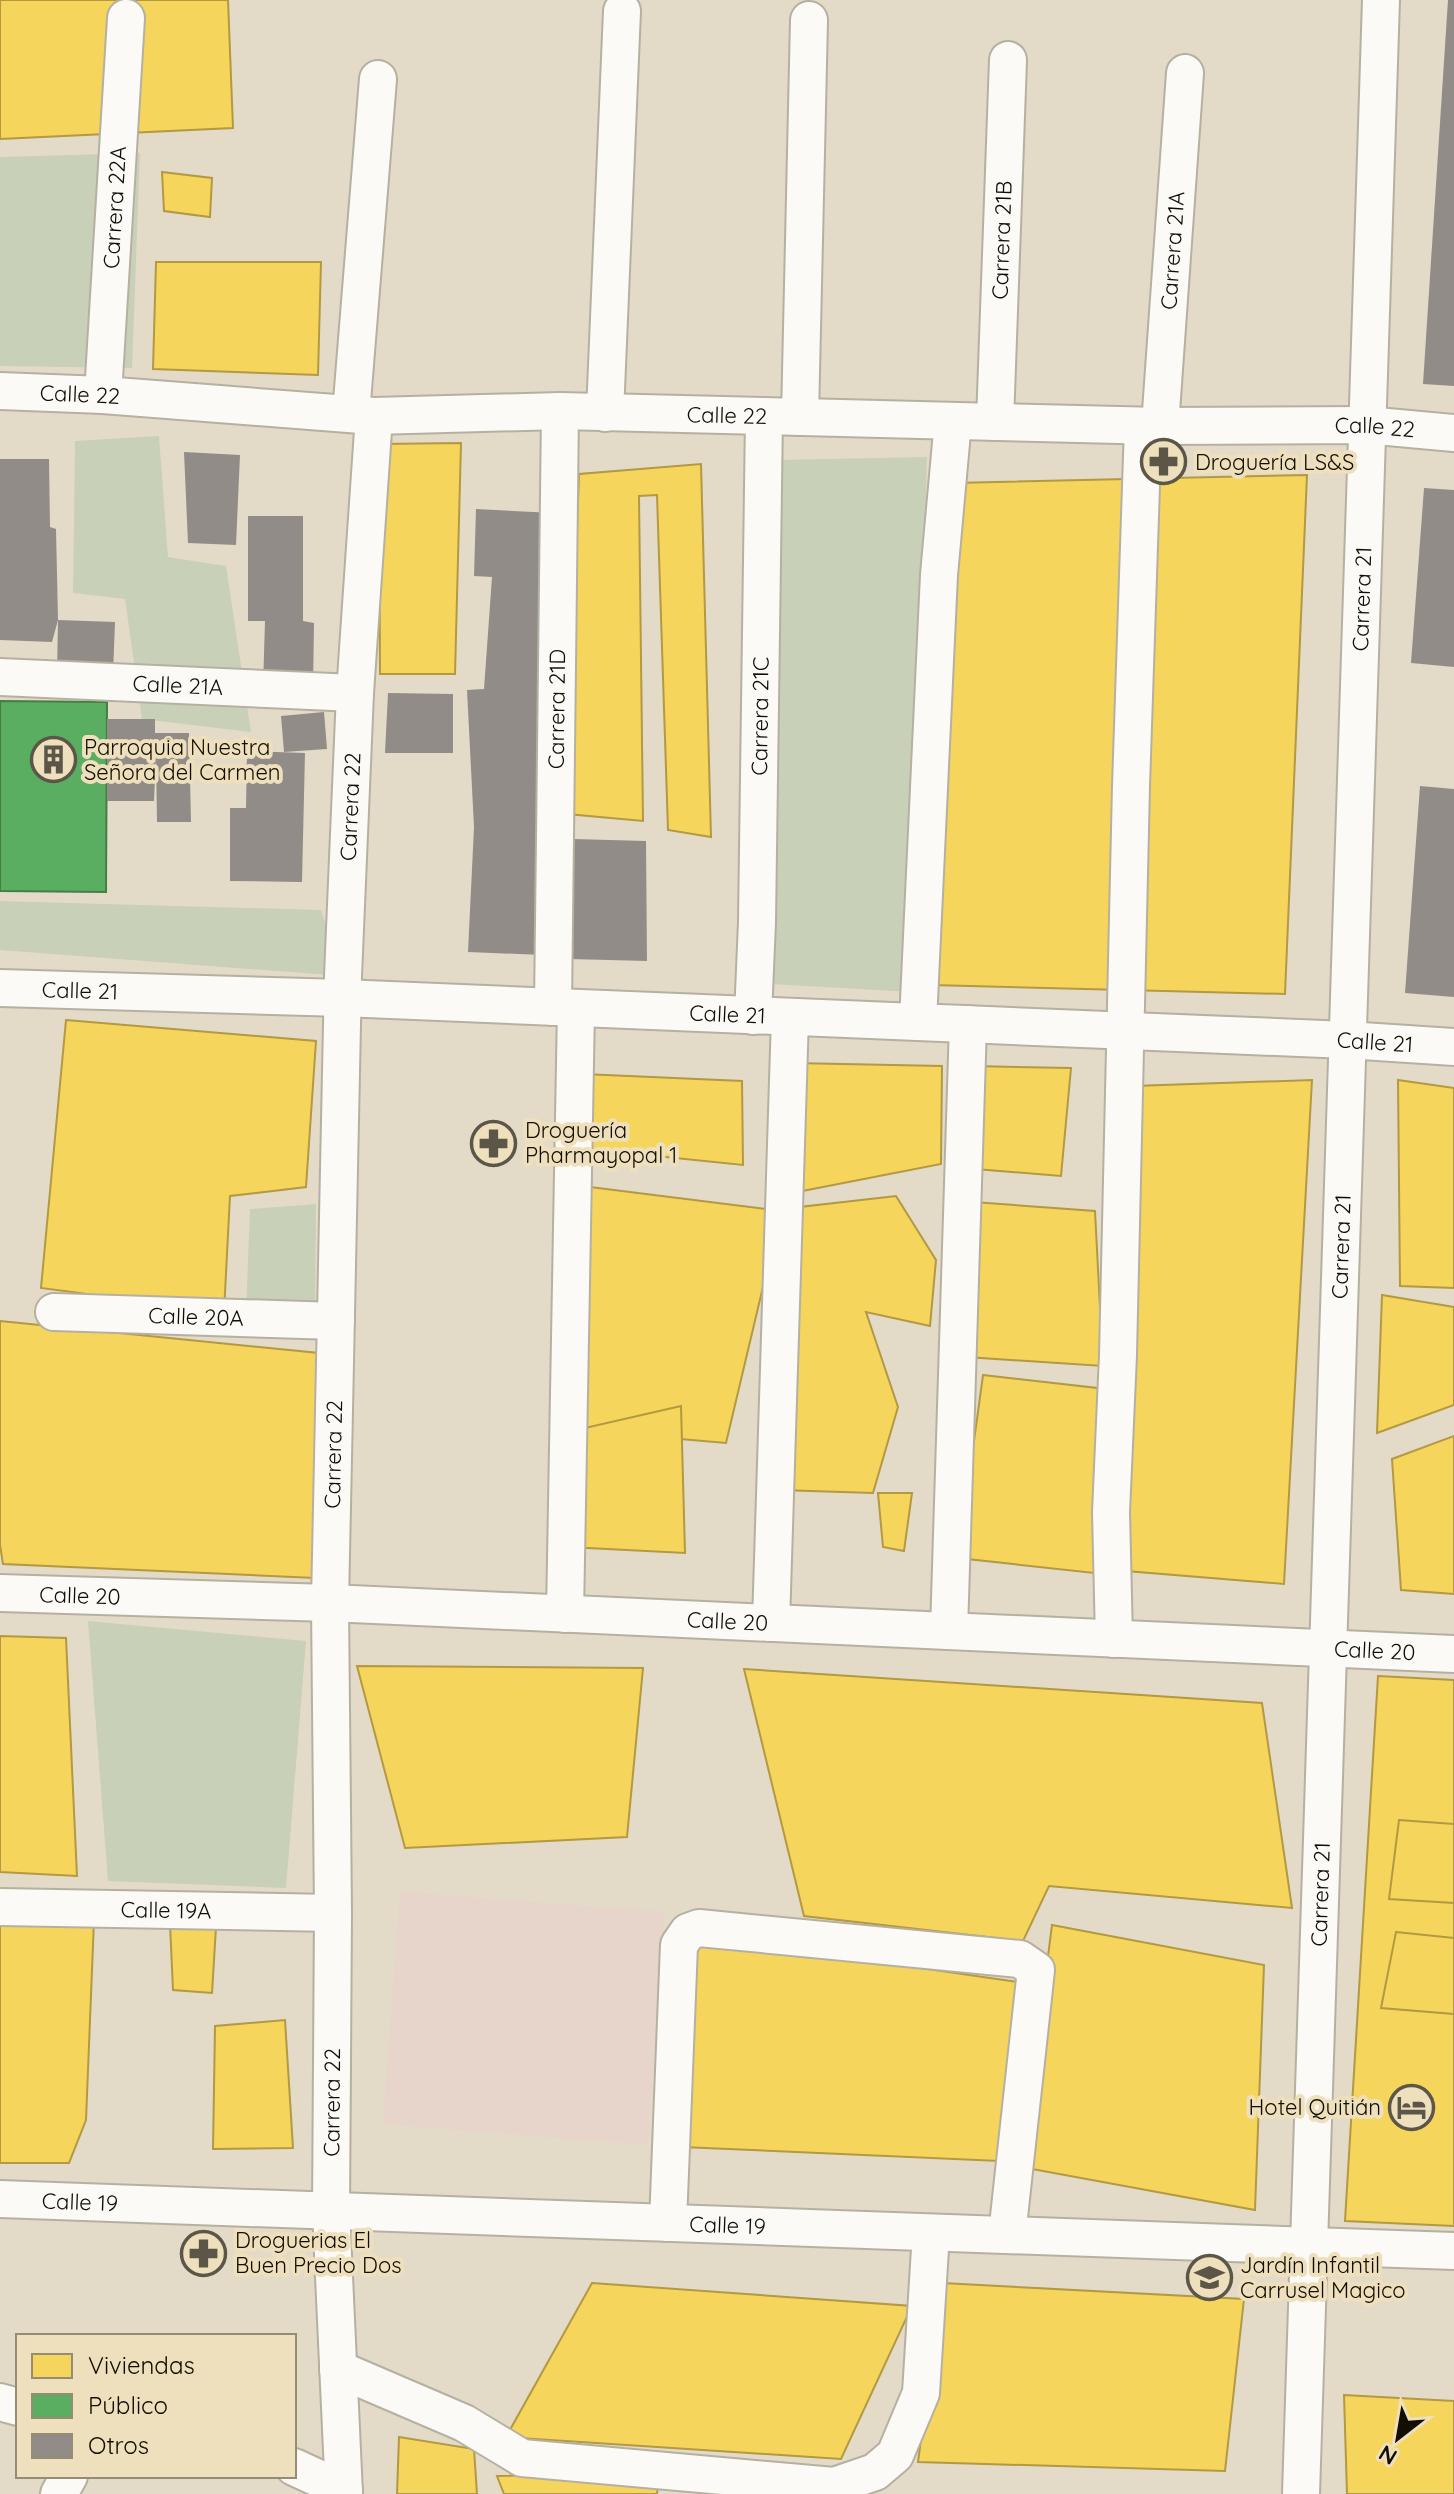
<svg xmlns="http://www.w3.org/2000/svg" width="1454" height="2494" font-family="Quicksand,sans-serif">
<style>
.education{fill:#e7d4cb}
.green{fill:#c9d0b8}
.homes{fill:#f6d55c;stroke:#b29942;stroke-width:2}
.public{fill:#5aae61;stroke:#457e45;stroke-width:2}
.building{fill:#928c89}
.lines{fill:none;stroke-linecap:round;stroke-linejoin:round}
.street-casing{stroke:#b6b0a1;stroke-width:40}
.street{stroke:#fbfaf7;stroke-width:36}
.labels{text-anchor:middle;stroke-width:8;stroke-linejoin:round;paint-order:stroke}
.street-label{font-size:22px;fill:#130e04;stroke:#eedfbd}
.poi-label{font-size:22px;fill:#130e04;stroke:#eedfbd;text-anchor:start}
</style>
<rect width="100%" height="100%" fill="#e3dbc8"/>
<path class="education" d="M400,1892L665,1912L648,2145L383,2124Z"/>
<g class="green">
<path d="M140,153L132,368L0,366V157Z"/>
<path d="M159,436L168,557L226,566L251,732L142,719L125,599L73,593L75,441Z"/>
<path d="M927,457L912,992L771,984L777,460Z"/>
<path d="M0,901L321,910L343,976L0,950Z"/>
<path d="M316,1204L315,1329L246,1312L250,1209Z"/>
<path d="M88,1621L306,1641L286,1888L108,1881Z"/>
</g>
<g class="homes">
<path d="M0,0H228L233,128L0,139Z"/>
<path d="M162,172L212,178L210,217L164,211Z"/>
<path d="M156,262H321L318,375L153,369Z"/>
<path d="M461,443L455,674H380L379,444Z"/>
<path d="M701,464L711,837L668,830L657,495L639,496L643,821L567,814L579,474Z"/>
<path d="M1307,475L1285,994L931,985L954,483Z"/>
<path d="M66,1020L316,1041L306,1187L230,1196L224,1312L41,1288Z"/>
<path d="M793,1063L942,1066L941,1164L787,1194Z"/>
<path d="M971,1066L1071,1068L1061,1176L963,1168Z"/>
<path d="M583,1074L742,1081L743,1165L578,1148Z"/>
<path d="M1312,1080L1284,1584L1126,1571L1134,1086Z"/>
<path d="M1398,1080L1454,1088V1288L1400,1286Z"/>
<path d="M582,1186L781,1211L726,1443L576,1430Z"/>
<path d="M896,1196L936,1260L930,1326L866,1312L898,1407L873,1493L780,1490L791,1208Z"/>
<path d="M973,1202L1095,1211L1103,1366L966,1357Z"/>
<path d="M1382,1295L1454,1307V1405L1377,1433Z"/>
<path d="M0,1321L329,1354L315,1578L3,1564L0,1545Z"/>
<path d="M983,1375L1106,1389L1094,1573L958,1558Z"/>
<path d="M681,1406L685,1553L568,1547L576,1430Z"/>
<path d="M1454,1436V1594L1401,1590L1392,1459Z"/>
<path d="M878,1493H912L904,1551L883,1547Z"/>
<path d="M0,1636L66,1638L77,1876L0,1872Z"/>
<path d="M357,1666L643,1668L627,1837L405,1848Z"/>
<path d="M744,1669L1262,1703L1292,1908L1049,1886L1023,1941L804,1916Z"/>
<path d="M1378,1676L1454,1680V2226L1345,2221Z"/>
<path d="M1399,1820L1454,1824V1903L1389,1899Z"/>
<path d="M0,1919L94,1920L86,2120L69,2163H0Z"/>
<path d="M170,1924L216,1927L212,1993L173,1990Z"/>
<path d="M1052,1925L1264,1965L1255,2210L1021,2167Z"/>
<path d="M1396,1932L1454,1938V2014L1381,2008Z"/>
<path d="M698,1936L1018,1982L999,2161L682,2147Z"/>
<path d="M285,2020L293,2148L213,2149L215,2026Z"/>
<path d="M592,2283L912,2306L841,2459L506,2437Z"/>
<path d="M942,2283L1244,2299L1225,2471L918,2462Z"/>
<path d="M1344,2395L1454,2401V2494H1347Z"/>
<path d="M399,2437L474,2449L477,2494H397Z"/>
<path d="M659,2472L657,2494H504L497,2476Z"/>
</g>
<path class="public" d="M0,701L107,702L106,892L0,891Z"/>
<g class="building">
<path d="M1448,0H1454V386L1423,384Z"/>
<path d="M184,452L240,455L236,545L188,543Z"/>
<path d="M0,459H49L50,527L56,529L58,620L52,642L0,640Z"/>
<path d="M1424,488L1454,490V667L1411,663Z"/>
<path d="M476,509L554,513L542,955L468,952L474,827L467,690L484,689L492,577L474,576Z"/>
<path d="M248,516H303V621L314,623L313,688L263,687L265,621H248Z"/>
<path d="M58,620L115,622L113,674L57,672Z"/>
<path d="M388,693L453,694V753H385Z"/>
<path d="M324,712L327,749L284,752L281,716Z"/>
<path d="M107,719H155V733H189L191,822H157L156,756L154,801H107Z"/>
<path d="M247,751L305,753L302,882L230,881V808H246Z"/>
<path d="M1420,786L1454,789V997L1405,993Z"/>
<path d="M573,839L646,841L647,961L569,959Z"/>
</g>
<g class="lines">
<defs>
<g id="street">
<path id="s1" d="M0,391L103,395L374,416L560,411L1160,426L1366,425L1454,433"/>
<path id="s2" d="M103,395L126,18"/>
<path d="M605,413L622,11"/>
<path d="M351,414L378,79"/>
<path d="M800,417L809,20"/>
<path id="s3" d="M995,422L1008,60"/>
<path id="s4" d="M1160,426L1185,73"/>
<path id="s5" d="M0,677L355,693"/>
<path id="s6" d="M0,988L342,998L1347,1040L1454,1047"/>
<path id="s7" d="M553,1007L560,411"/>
<path id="s8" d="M753,1016L757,922L764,416"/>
<path d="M918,1022L939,575L953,421"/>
<path id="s9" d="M54,1312L336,1321"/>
<path id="s10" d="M0,1593L330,1603L1454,1654"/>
<path d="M565,1614L576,1008"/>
<path d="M771,1623L790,1017"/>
<path d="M949,1631L968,1024"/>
<path d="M1114,1639L1111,1512L1118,1355L1131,786L1143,426"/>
<path id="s11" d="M0,1907L333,1913"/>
<path id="s12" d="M0,2199L1454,2251"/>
<path d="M668,2223L679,1945L688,1932L699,1928L1020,1959L1036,1970L1007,2235"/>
<path d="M338,2369L464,2423L522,2458L834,2486L875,2472L895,2455L921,2393L931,2233"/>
<path d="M0,2402L18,2407"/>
<path d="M294,2467L344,2490"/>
<path d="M59,2494L69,2476"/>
<path id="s13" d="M344,2494L331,2211L333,1913L330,1603L343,976L355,693L374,416"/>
<path id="s14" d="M1301,2494L1381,0"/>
</g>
</defs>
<use href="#street" class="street-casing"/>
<use href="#street" class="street"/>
</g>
<defs>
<symbol id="pharmacy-ring" viewBox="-11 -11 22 22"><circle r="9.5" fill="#eedfbd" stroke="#5c5649" stroke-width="1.5"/><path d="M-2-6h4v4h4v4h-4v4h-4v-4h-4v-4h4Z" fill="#5c5649"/></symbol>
<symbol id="building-ring" viewBox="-11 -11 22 22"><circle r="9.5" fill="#eedfbd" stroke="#5c5649" stroke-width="1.5"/><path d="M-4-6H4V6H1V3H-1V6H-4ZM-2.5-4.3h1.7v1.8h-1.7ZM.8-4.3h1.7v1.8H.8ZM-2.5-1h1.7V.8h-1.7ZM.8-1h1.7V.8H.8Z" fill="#5c5649"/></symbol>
<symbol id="hotel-ring" viewBox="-11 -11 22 22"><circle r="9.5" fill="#eedfbd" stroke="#5c5649" stroke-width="1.5"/><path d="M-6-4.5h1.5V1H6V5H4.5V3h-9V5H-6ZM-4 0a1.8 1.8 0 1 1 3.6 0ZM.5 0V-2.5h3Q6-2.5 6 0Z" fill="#5c5649"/></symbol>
<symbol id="school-ring" viewBox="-11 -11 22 22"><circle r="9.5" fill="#eedfbd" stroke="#5c5649" stroke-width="1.5"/><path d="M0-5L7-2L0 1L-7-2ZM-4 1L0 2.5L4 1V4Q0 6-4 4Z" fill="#5c5649"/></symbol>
</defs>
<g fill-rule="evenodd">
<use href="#pharmacy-ring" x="1138" y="436" width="51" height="51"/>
<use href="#building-ring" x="28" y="734" width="51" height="51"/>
<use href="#pharmacy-ring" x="468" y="1118" width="51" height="51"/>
<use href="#hotel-ring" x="1386" y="2082" width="51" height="51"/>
<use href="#pharmacy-ring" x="178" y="2228" width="51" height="51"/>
<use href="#school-ring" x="1184" y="2252" width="51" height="51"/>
</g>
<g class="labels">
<g class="street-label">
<text dy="8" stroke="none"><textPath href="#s2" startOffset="188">Carrera 22A</textPath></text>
<text dy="8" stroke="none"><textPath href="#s3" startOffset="182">Carrera 21B</textPath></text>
<text dy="8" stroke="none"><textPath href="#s4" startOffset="176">Carrera 21A</textPath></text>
<text dy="8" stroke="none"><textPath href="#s1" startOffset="80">Calle 22</textPath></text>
<text dy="8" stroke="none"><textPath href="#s1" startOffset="728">Calle 22</textPath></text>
<text dy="8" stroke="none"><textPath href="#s1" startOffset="1376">Calle 22</textPath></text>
<text dy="8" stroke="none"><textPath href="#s14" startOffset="1896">Carrera 21</textPath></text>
<text dy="8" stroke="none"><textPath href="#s5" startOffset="178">Calle 21A</textPath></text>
<text dy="8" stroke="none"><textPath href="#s7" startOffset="298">Carrera 21D</textPath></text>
<text dy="8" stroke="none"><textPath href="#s8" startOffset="300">Carrera 21C</textPath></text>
<text dy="8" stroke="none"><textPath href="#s13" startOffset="1688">Carrera 22</textPath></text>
<text dy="8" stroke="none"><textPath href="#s6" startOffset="80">Calle 21</textPath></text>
<text dy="8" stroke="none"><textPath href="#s6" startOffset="728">Calle 21</textPath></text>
<text dy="8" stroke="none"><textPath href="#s6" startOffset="1376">Calle 21</textPath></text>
<text dy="8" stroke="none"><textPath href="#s14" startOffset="1248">Carrera 21</textPath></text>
<text dy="8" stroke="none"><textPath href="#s9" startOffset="142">Calle 20A</textPath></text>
<text dy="8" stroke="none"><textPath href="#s13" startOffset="1040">Carrera 22</textPath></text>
<text dy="8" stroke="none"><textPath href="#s10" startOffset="80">Calle 20</textPath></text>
<text dy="8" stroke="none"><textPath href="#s10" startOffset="728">Calle 20</textPath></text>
<text dy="8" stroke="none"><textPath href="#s10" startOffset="1376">Calle 20</textPath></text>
<text dy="8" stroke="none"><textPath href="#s14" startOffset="600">Carrera 21</textPath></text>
<text dy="8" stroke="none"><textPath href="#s11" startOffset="166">Calle 19A</textPath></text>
<text dy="8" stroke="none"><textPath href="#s13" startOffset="392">Carrera 22</textPath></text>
<text dy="8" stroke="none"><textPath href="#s12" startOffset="80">Calle 19</textPath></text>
<text dy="8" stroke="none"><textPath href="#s12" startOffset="728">Calle 19</textPath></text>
</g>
<g class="poi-label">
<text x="1195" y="470">Droguería LS&amp;S</text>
<text x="84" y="755">Parroquia Nuestra<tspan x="84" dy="25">Señora del Carmen</tspan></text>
<text x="525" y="1138">Droguería<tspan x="525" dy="25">Pharmayopal 1</tspan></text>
<text x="1381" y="2115" text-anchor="end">Hotel Quitián</text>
<text x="235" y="2248">Droguerias El<tspan x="235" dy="25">Buen Precio Dos</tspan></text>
<text x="1240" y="2273">Jardín Infantil<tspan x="1240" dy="25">Carrusel Magico</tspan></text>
</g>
</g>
<rect x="16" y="2334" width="280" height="144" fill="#eedfbd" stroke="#968b73" stroke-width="2"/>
<rect x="32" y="2354" width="40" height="24" fill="#f6d55c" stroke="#968b73" stroke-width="2"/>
<text x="88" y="2374" font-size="24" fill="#130e04">Viviendas</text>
<rect x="32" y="2394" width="40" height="24" fill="#5aae61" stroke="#968b73" stroke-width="2"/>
<text x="88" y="2414" font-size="24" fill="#130e04">Público</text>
<rect x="32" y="2434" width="40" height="24" fill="#928c89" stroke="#968b73" stroke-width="2"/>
<text x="88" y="2454" font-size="24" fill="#130e04">Otros</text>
<g transform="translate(1398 2438) rotate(211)" stroke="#eedfbd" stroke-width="6" paint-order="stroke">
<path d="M0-6L14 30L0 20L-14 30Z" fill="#130e04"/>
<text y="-12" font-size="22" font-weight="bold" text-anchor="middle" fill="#130e04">N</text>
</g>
</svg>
